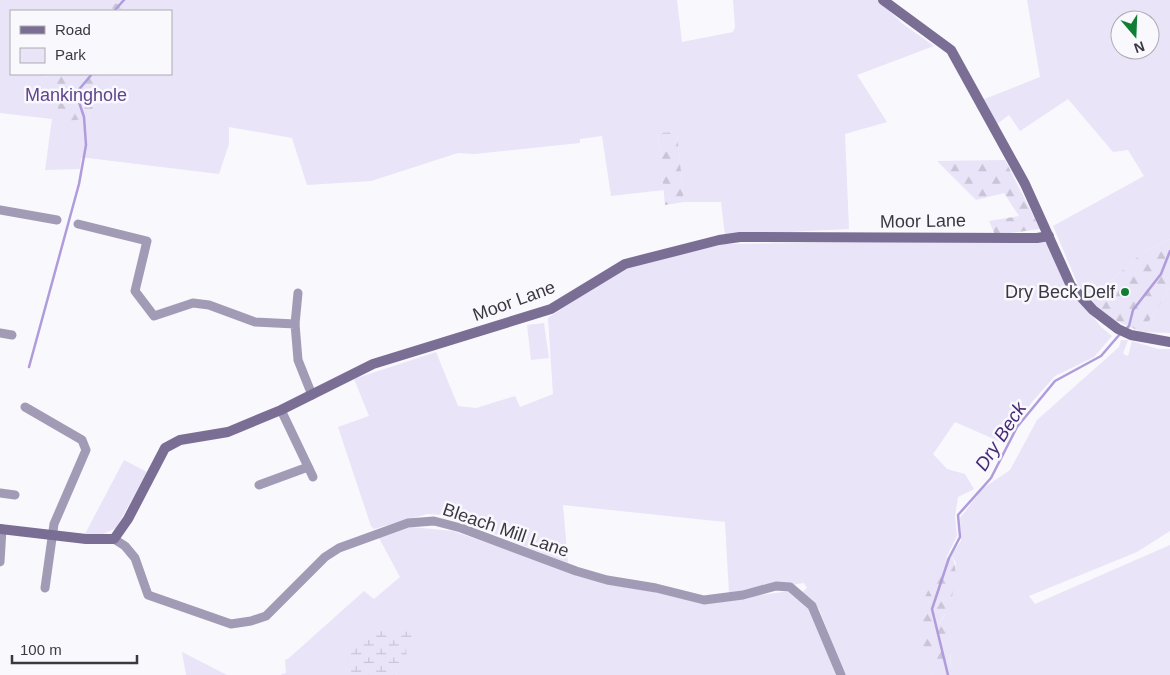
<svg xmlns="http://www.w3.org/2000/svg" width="1170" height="675" font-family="Arial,sans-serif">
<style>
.green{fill:#e9e4f8;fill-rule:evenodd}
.forest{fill:url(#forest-firs)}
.wetland{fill:url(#wetland-marsh)}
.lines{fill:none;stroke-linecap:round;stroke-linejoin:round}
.stream{stroke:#b09cdb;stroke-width:2.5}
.street{stroke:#a29bb6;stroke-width:9}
.secondary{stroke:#7a6e95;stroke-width:10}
.poi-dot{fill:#107f35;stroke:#f9f8fd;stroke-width:2}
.labels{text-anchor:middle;stroke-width:5;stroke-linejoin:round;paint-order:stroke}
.park-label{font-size:18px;fill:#5f448f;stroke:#f9f8fd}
.street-label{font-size:18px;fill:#3b3842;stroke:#f9f8fd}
.poi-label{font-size:18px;fill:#3b3842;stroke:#f9f8fd;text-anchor:end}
.water-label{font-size:19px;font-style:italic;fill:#472b74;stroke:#f9f8fd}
</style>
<defs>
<pattern id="forest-firs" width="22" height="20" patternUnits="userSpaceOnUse" patternTransform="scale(1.25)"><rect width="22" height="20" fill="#e9e4f8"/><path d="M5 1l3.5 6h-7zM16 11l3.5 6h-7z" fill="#c9c4d6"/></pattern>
<pattern id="wetland-marsh" width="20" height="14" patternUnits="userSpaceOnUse" patternTransform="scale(1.25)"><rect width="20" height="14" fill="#e9e4f8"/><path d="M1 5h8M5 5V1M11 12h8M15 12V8" fill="none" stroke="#c9c4d6"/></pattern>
</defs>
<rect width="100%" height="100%" fill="#f9f8fd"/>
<g class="green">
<path d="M0,0H677L682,42L733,32L735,27L733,0H878L903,24L934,46L857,75L887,122L845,134L849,229L725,235L721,202H684L677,132L658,133L664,190L611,196L602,136L580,139V143L475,154L458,153L371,181L307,185L292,138L229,127V144L219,174L88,158H81L80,169L45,170L52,119L0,113ZM126,3L125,11H171V74H114L102,98L86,119L43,77L66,74H11V11H106L108,4Z"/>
<path d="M1027,0H1170V239L1143,252L1090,300L1079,287L1053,226L1144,176L1128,150L1113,152L1068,99L1020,131L1009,115L997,124L982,100L1040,77ZM1120,20H1150V50H1120Z"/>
<path d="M1043,240L1049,246L1070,288V294L1075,300H1080L1101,327L1112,336L1094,357L1055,376L1032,402L1003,443L955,422L933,454L947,469L965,474L974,489L958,497L955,516L957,536L923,603L917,625L929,655L933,675H845L819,609L801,593L807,588L804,583L729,594L725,522L563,505L568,563L446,515L427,514L374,529L371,526L338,427L369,416L354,379L436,352L458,406L476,408L515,396L520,407L553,394L548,318L630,263L725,244Z"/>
<path d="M1170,288V333L1142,332Z"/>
<path d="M544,323L549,358L531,360L527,325Z"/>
<path d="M1121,340H1128L1123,354L1128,356L1132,341L1158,349H1170V531L1137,552L1029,596L1035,604L1170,545V675H951V655L939,624L944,617L956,563L951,555L961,541L960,518L982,489L1010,470L1037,420L1119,347Z"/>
<path d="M124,460L147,472L116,528L103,534H85Z"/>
<path d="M411,527L453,531L606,584L650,591L702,604L789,591L811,610L836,675H280L286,673L285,660L289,658L364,591L374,599L400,577L379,538Z"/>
<path d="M182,652L227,675H186Z"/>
</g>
<g class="forest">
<path d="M127,3L125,11H106L108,4Z"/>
<path d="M66,74H114L102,98L86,119L64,121L43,77Z"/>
<path d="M677,132L684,202L665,205L658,133Z"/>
<path d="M1005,160L1040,229L995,235L989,221L1019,216L1004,193L976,200L937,161Z"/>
<path d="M1170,239V288L1142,332C1122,324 1105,317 1090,300L1143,252Z"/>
<path d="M951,555C962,574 951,607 939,624L950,632L951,675H933C929,658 921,643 917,627C914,611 938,573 946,558Z"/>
</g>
<path class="wetland" d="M399,628L413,635L406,646L407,665L399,672V675H347L350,652L374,631Z"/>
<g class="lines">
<g class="stream">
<path d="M114,11L124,0"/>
<path d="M1126,329L1129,326L1133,310L1161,274L1170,251"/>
<path d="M29,367L79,184L86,145L84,117L76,93L92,74"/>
<path d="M948,675L932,609L949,558L960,537L958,515L991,478L1017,427L1055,381L1101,356L1120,334"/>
</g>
<g class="street">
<path d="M0,210L57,220"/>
<path d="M78,224L147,241L135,291L154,316L193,303L209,305L255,322L295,324L298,360L312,395"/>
<path d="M295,324L298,293"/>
<path d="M0,333L12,335"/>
<path d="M25,407L82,440L86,450L54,524L45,588"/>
<path d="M281,410L313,477"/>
<path d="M259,485L308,467"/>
<path d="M0,493L15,495"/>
<path d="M114,539L125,546L135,558L148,595L231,624L251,621L266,616L325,557L339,548L408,523L434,521L461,528L576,571L607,580L656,588L704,600L743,595L776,586L790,587L812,606L841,675"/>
<path d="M0,562L2,529"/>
</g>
<g class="secondary">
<path d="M883,0L951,50L1025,184L1071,286L1093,310L1118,329L1131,335L1170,342"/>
<path d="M0,529L86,539H114L128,519L165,448L180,440L228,432L281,410L373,364L551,309L625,264L719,240L740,237L1037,238L1049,236"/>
</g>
</g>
<circle class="poi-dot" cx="1125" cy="292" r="5"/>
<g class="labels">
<g class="park-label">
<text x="76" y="101">Mankinghole</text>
</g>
<g class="street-label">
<text transform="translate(923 221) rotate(-1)" y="6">Moor Lane</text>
<text transform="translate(514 301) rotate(-20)" y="6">Moor Lane</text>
<text transform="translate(506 530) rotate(19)" y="6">Bleach Mill Lane</text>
</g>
<g class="poi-label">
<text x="1115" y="298">Dry Beck Delf</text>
</g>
<g class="water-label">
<text transform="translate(1000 436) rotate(-57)" y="7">Dry Beck</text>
</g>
</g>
<rect x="10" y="10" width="162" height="65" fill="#f9f8fd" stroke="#adabb2"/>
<rect x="20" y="26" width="25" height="8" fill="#7a6e95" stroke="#adabb2"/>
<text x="55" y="35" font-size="15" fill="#3b3842">Road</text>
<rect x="20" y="48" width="25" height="15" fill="#e9e4f8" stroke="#adabb2"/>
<text x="55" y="60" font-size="15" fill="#3b3842">Park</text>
<g transform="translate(1135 35) rotate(161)"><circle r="24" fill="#f9f8fd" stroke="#adabb2"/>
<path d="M0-4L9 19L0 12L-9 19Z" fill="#107f35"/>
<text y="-8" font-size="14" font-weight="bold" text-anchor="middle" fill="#3b3842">N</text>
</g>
<path d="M12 655v8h125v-8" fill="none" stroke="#3b3842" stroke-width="2.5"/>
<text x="20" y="655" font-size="15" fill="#3b3842" stroke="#f9f8fd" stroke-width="4" paint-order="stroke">100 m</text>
</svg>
